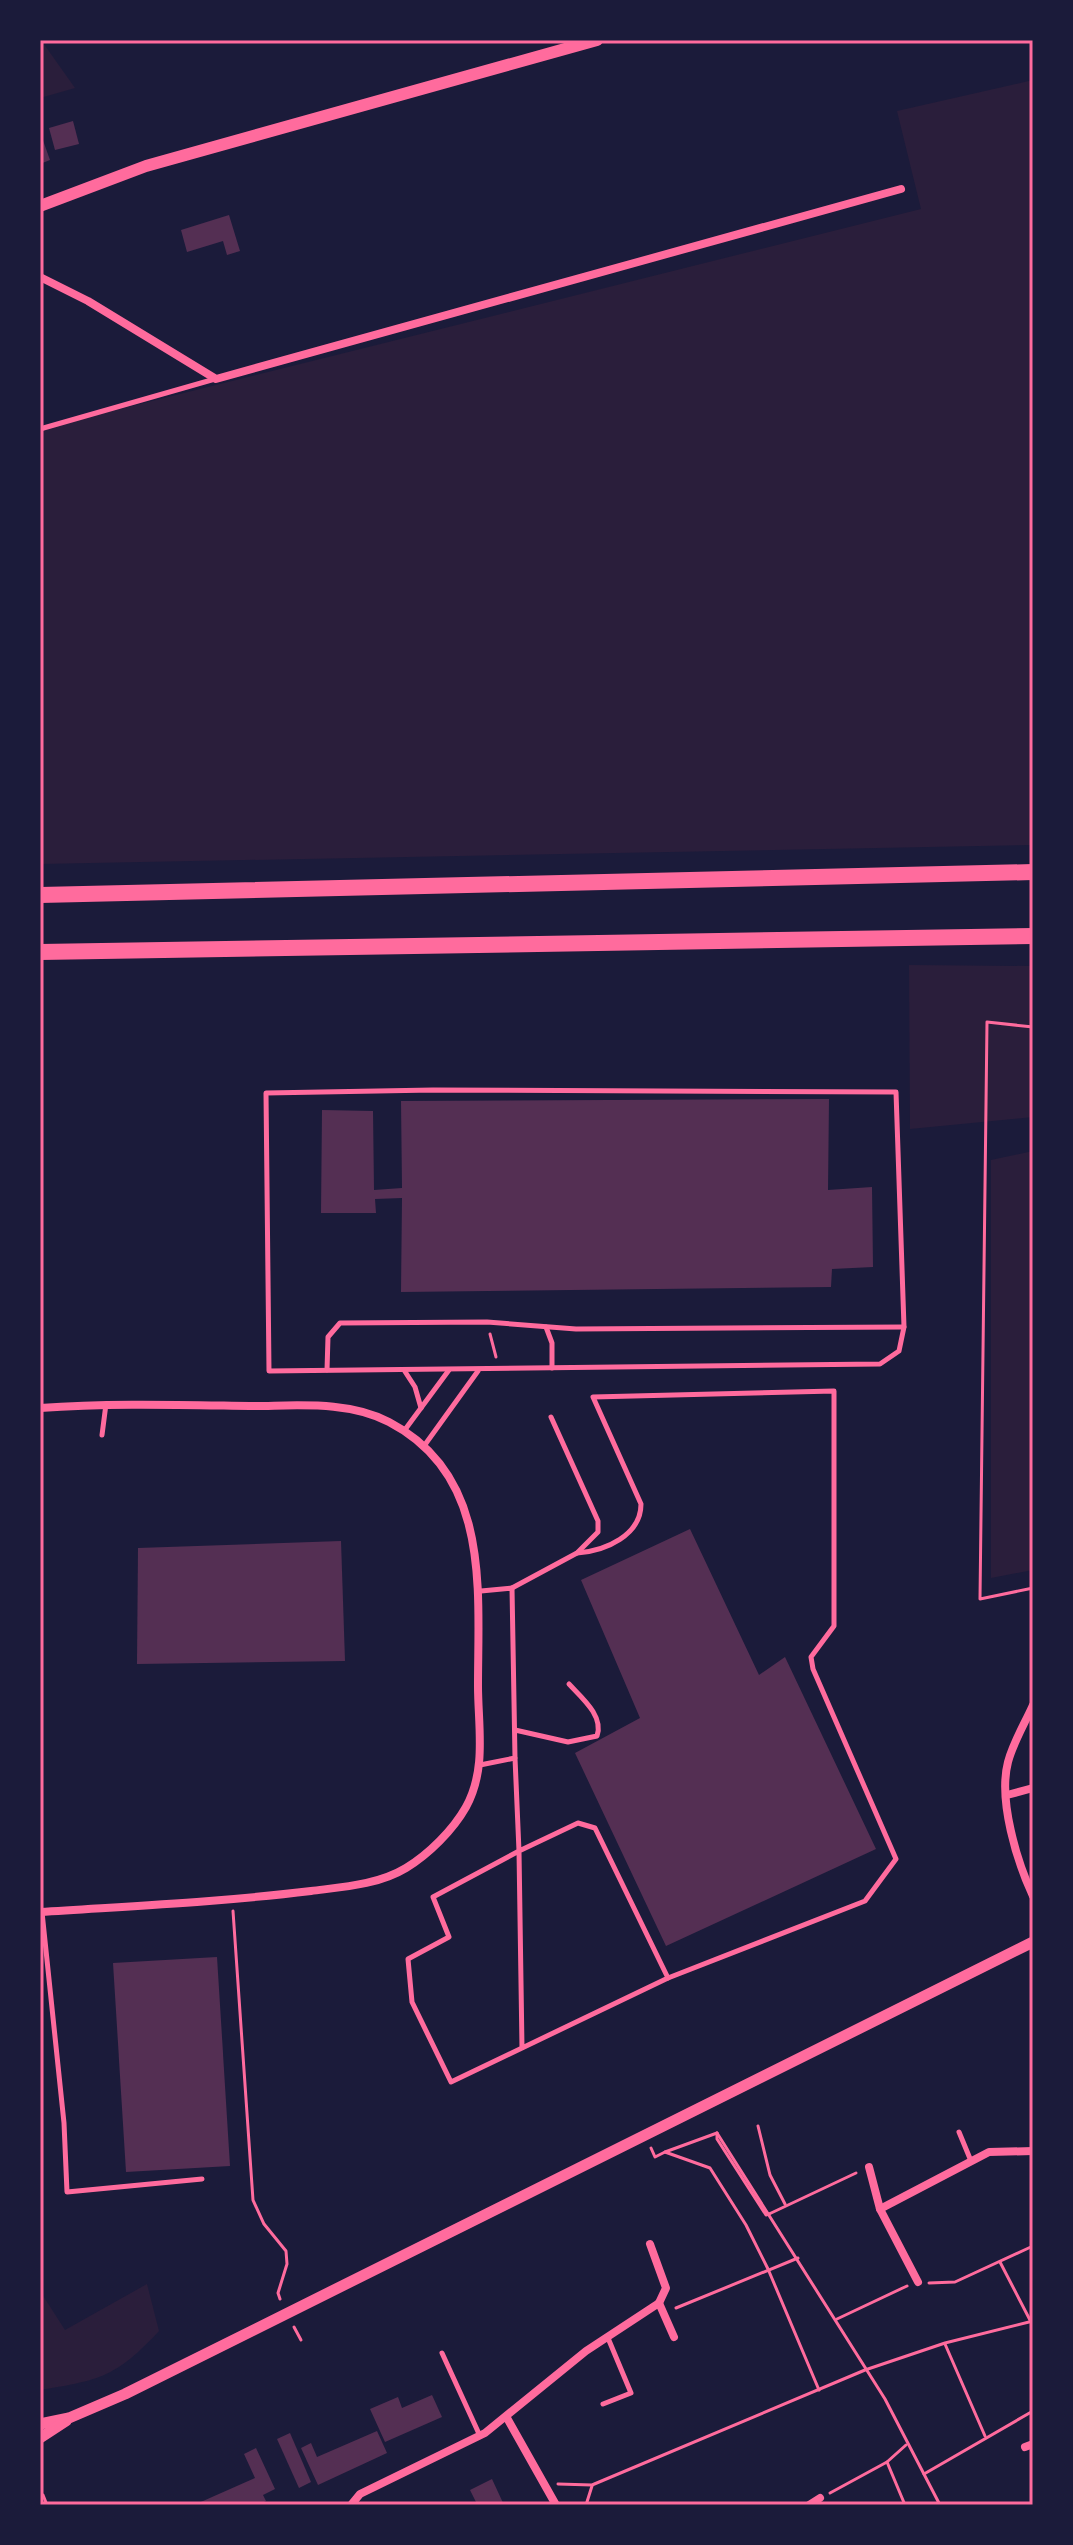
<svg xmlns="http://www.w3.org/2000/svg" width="1073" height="2545" font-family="Commissioner,sans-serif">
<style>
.green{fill:#2a1e3b}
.building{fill:#542f53}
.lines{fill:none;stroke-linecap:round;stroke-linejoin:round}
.path{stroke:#ff6b9d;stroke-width:3}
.service{stroke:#ff6b9d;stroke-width:5}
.minor{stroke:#ff6b9d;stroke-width:8}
.tertiary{stroke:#ff6b9d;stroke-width:11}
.secondary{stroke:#ff6b9d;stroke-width:12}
.motorway{stroke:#ff6b9d;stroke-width:16}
.neatline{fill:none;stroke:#ff6b9d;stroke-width:3}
</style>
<rect width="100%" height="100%" fill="#1b1b3a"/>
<g class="green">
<path d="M40,40H41L75,88L40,98Z"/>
<path d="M1033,80V845L40,864V429L921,209L897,111Z"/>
<path d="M909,965L1033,966V1117L910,1129Z"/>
<path d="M1033,1151V1570L991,1578V1160Z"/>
<path d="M147,2284L159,2331C116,2377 101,2380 40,2390V2291L65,2330Z"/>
</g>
<g class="building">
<path d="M73,121L79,144L55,150L49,128Z"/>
<path d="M40,132L50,160L40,164Z"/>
<path d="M229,215L240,251L227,255L223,241L187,252L181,230Z"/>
<path d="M829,1099L828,1190L872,1187L873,1267L832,1269L831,1287L401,1292L402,1198L375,1199L376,1213H321L322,1110L373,1111L374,1190L402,1188L401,1101Z"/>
<path d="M690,1529L759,1675L785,1657L876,1849L666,1946L575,1753L640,1718L581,1580Z"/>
<path d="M341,1541L345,1661L137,1664L138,1548Z"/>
<path d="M217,1957L230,2166L126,2172L113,1963Z"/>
<path d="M432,2395L442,2417L385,2442L370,2409L398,2397L402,2408Z"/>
<path d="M377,2431L387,2453L318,2485L301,2448L311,2443L317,2457Z"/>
<path d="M290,2433L311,2482L299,2488L277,2439Z"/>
<path d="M256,2448L275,2489L263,2495L266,2501L258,2505H194L255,2478L244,2454Z"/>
<path d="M492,2479L504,2505H470L476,2502L470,2490Z"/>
</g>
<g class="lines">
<g class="path">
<path d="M1033,1027L987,1022L980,1599L1033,1588"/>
<path d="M490,1334L496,1357"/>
<path d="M233,1911L253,2200L264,2224L286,2251L287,2264L278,2293L280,2299"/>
<path d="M758,2126L770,2175L785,2204"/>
<path d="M717,2133L885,2399L940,2505"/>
<path d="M717,2133V2139L766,2215L769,2214"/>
<path d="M651,2148L655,2157L665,2152L710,2168L746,2225L768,2269L819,2390"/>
<path d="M665,2152L717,2133"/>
<path d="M769,2214L856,2173"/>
<path d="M1000,2262L1031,2322"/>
<path d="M929,2283L955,2282L1033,2246"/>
<path d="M676,2308L798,2258"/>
<path d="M837,2319L907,2286"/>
<path d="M294,2327L301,2340"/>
<path d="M945,2344L985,2436"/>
<path d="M924,2474L1033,2411"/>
<path d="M558,2484L592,2485L865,2370L945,2343L1033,2321"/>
<path d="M830,2493L887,2462"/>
<path d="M40,2499L43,2495L47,2505"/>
<path d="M586,2505L592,2486"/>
<path d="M905,2505L887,2462L906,2445"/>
</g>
<g class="service">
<path d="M40,429L215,379"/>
<path d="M433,1090L896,1092L904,1327L899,1351L880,1364L269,1371L266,1093Z"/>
<path d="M546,1327L552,1343V1368"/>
<path d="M327,1370L328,1337L340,1323L487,1322L576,1329L904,1327"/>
<path d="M404,1370L415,1387L421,1408"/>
<path d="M404,1431L449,1370"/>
<path d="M102,1435L106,1404"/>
<path d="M424,1446L478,1371"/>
<path d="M577,1553C606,1551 641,1535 641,1504L593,1397L834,1391V1626L811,1657L813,1669L896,1859L865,1901L668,1978"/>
<path d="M512,1588L577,1553L598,1532V1521L551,1417"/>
<path d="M515,1730L568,1742L597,1736C604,1716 582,1698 569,1684"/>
<path d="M515,1758L519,1851L578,1823L595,1828L668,1978L451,2082L412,2002L408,1959L449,1937L433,1897L519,1851L522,2048"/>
<path d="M480,1765L515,1758L512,1588L481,1591"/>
<path d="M42,1912L64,2123L67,2192L202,2179"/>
<path d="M959,2132L971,2161"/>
<path d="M442,2353L480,2436"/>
<path d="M603,2404L631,2393L608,2338"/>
</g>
<g class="minor">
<path d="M40,277L88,301L216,379L901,189"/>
<path d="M40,1408C110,1403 180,1405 250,1406C295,1406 348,1400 389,1422C491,1475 478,1589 478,1686C478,1726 487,1769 466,1807C453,1830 429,1854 406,1868C378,1885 342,1887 311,1891C221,1902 130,1906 40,1912"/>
<path d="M1033,1705C1025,1723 1013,1743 1008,1762C998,1800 1017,1862 1033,1896"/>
<path d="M1007,1795L1033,1788"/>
<path d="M869,2167L880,2209"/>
<path d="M650,2244L666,2288L659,2303"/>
<path d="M918,2282L880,2209L989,2152L1033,2151"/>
<path d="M507,2418L556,2505"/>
<path d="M1025,2447L1033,2444"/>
<path d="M351,2505L360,2494L485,2433L586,2351L659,2303L674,2337"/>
<path d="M809,2505L820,2498"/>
</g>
<g class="tertiary">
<path d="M40,2424L69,2418L125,2394L1033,1942"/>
<path d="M40,2438L66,2421"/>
</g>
<path class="secondary" d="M40,206L146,166L597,40"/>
<g class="motorway">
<path d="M40,895L1033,872"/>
<path d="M40,952L1033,936"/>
</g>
</g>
<rect width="1073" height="2545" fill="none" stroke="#1b1b3a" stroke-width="84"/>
<rect x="42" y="42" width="989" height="2461" class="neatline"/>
</svg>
